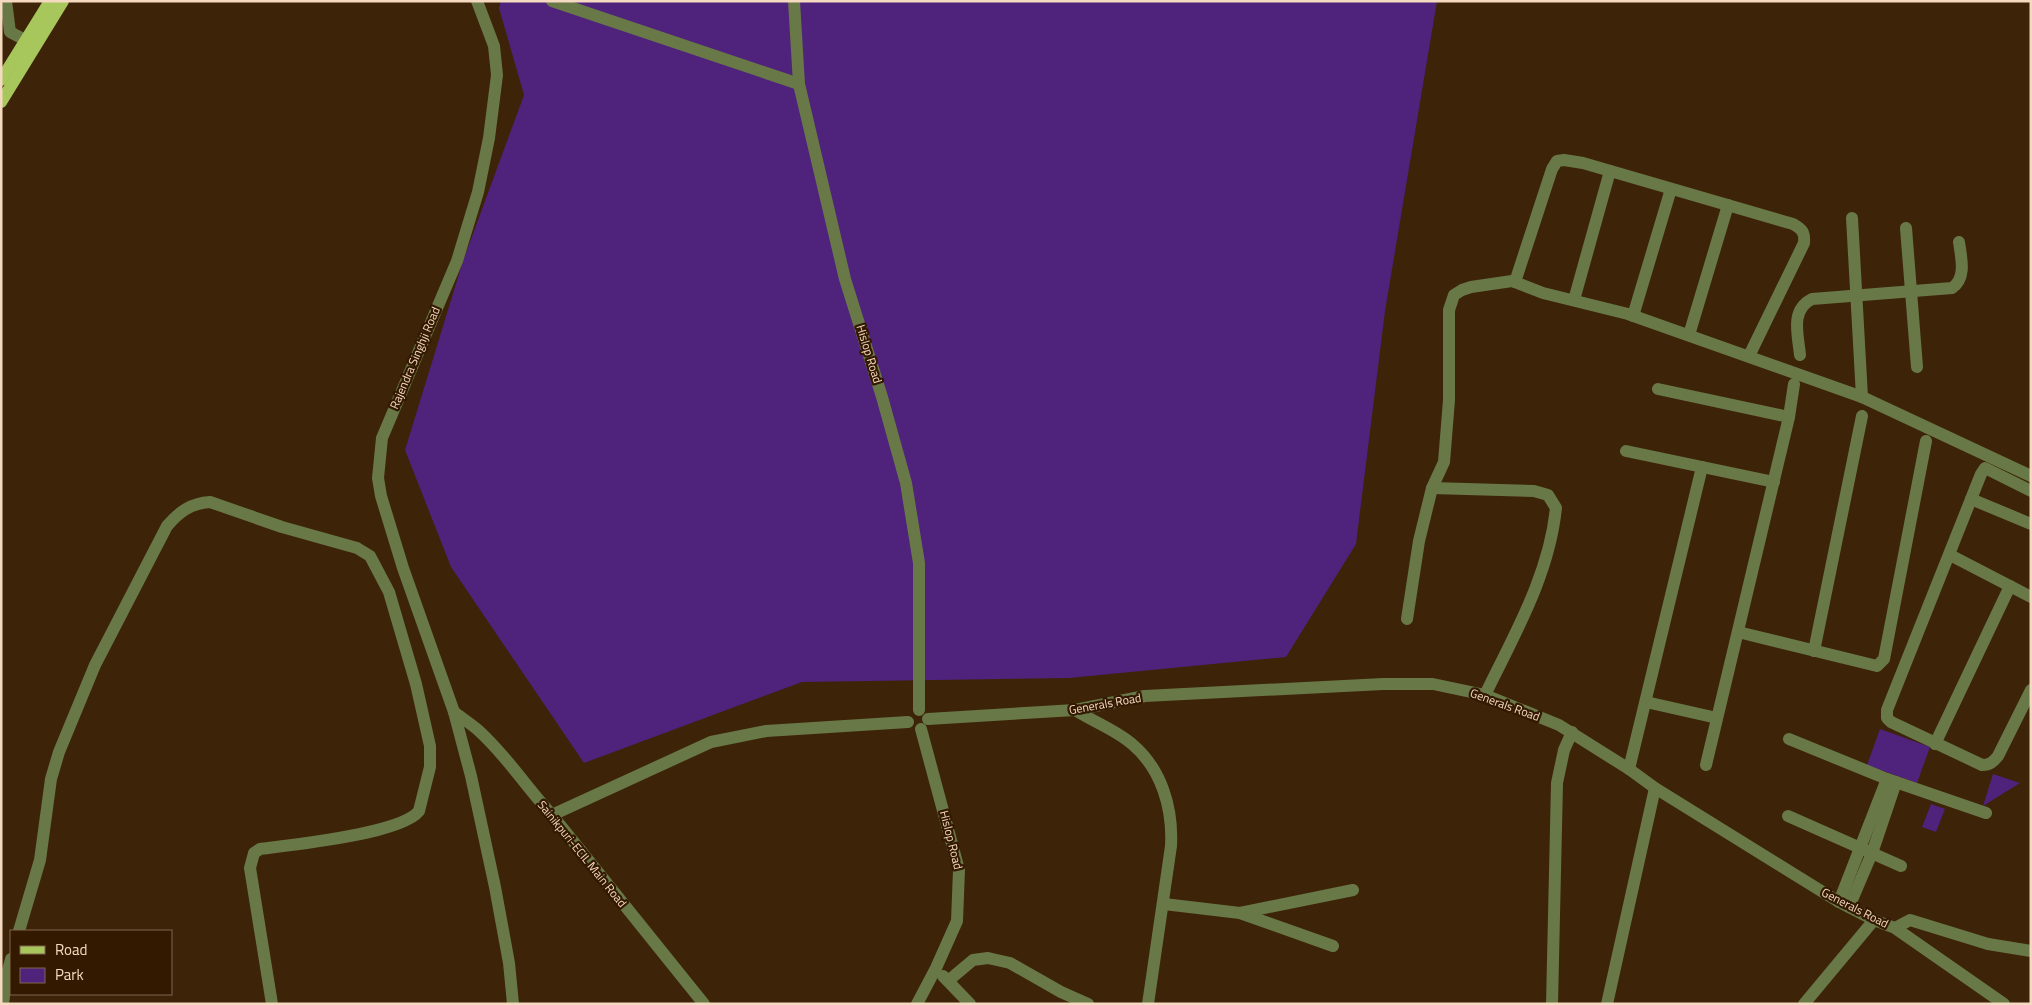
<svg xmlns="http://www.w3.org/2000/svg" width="2032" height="1005" font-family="'Titillium Web',sans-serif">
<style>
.green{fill:#4f227c}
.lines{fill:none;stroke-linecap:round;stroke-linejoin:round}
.minor{stroke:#687847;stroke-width:12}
.major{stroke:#a7c65c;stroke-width:12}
.labels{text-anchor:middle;stroke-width:4.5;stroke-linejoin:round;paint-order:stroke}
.street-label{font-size:12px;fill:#f5d9c0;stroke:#321900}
</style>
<rect width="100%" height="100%" fill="#3d2308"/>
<g class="green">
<path d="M501,1H1437L1385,311L1356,544L1286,657L1069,678L802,682L584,763L451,567L405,450L463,261L524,95L499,8Z"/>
<path d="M1880,729L1930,747L1917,783L1867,765Z"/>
<path d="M1993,774L2020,783L1983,806Z"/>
<path d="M1931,804L1945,809L1936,832L1922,827Z"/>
</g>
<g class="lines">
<g class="minor">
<path d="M6,1L10,32L27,41"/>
<path d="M477,1L494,46L497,75L489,138L478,192L457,261L382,438L378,478L381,496L403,568L454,712L471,776L495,887L509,963L513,1004"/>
<path d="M552,1L799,84"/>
<path d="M794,1L799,84L845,279L882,397L906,483L919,563V710"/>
<path d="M1852,218L1862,397"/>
<path d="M1906,228L1917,367"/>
<path d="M1515,282L1552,169L1557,161L1564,160L1583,163L1793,224C1802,229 1805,232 1804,243L1749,356"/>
<path d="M1574,300L1610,171"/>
<path d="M1633,316L1671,189"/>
<path d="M1689,335L1728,205"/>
<path d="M1800,355C1798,334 1790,310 1812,299L1952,288C1967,278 1961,257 1959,242"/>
<path d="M1658,389L1789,417"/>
<path d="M1626,451L1774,482"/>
<path d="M1432,488L1534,491L1548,495L1556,508C1549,576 1514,635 1485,695"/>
<path d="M2031,491L1985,468L1981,474L1887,710V718L1891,722L1982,765C1990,765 1993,762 1998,756L2031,690"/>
<path d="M1971,499L2031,524"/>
<path d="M1950,555L2031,597"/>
<path d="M1407,619L1419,541L1432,488L1444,462L1449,400V310L1454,295L1462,290L1471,287L1512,281L1543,293L1628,314L1862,397L2031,476"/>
<path d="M1738,632L1877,666L1884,659L1926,441"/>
<path d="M1814,651L1862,416"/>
<path d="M1646,702L1717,718"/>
<path d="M1075,710C1094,722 1116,730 1132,744C1162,769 1173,809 1171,846L1148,1004"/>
<path d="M454,712C462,718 471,724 478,730C506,755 527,788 552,815L704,1004"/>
<path d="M928,719L1075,710L1145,696L1383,684H1433L1485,695L1559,725L1629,769L1655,788L1839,902L1874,920L1895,928L2004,1004"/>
<path d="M1789,739L1887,779L1986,813"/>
<path d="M1935,744L2010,586"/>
<path d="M1706,765L1789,417L1794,384"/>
<path d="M1629,769L1702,467"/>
<path d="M552,815L711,742L766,731L908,722"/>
<path d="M1788,816L1901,866"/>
<path d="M1839,902L1887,779"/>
<path d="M1164,904L1240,913L1353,890"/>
<path d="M1849,907L1872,853L1896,782"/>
<path d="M1240,913L1333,946"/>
<path d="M1895,928L1910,920L1988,944L2031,951"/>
<path d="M19,931L40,860L51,779L59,752L95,665L167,526C179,512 191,503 210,502L282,527L357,548L370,556L389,592L416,684L430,746V767L419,811C401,834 292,845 260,849L254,853L250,868L272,1004"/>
<path d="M943,976L970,1004"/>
<path d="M948,981L973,960L988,958L1010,963L1061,992L1088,1004"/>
<path d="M3,1004L7,974L11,959"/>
<path d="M917,1004L936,968L957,921L959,870L921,729"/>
<path d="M1552,1004L1557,783L1564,750L1572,732"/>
<path d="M1607,1004L1655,788"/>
<path d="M1804,1004L1874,920"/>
</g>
<g class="major">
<path d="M1,80L50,1"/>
<path d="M1,102L63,1"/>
</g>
</g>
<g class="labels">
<g class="street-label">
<text transform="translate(869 354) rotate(73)" y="4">Hislop Road</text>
<text transform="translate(415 358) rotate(-67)" y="4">Rajendra Singhji Road</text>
<text transform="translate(1105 704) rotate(-10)" y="4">Generals Road</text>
<text transform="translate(1505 705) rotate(20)" y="4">Generals Road</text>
<text transform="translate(951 840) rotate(76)" y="4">Hislop Road</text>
<text transform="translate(582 854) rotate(51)" y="4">Sainikpuri-ECIL Main Road</text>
<text transform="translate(1855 908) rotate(27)" y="4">Generals Road</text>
</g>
</g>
<rect width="2032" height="1005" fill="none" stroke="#f5d9c0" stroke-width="5"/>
<rect x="10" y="930" width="162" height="65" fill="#321900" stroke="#80664d"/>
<rect x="20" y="946" width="25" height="8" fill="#a7c65c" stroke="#80664d"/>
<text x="55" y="955" font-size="15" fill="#f5d9c0">Road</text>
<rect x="20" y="968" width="25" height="15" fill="#4f227c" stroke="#80664d"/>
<text x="55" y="980" font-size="15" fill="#f5d9c0">Park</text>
</svg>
